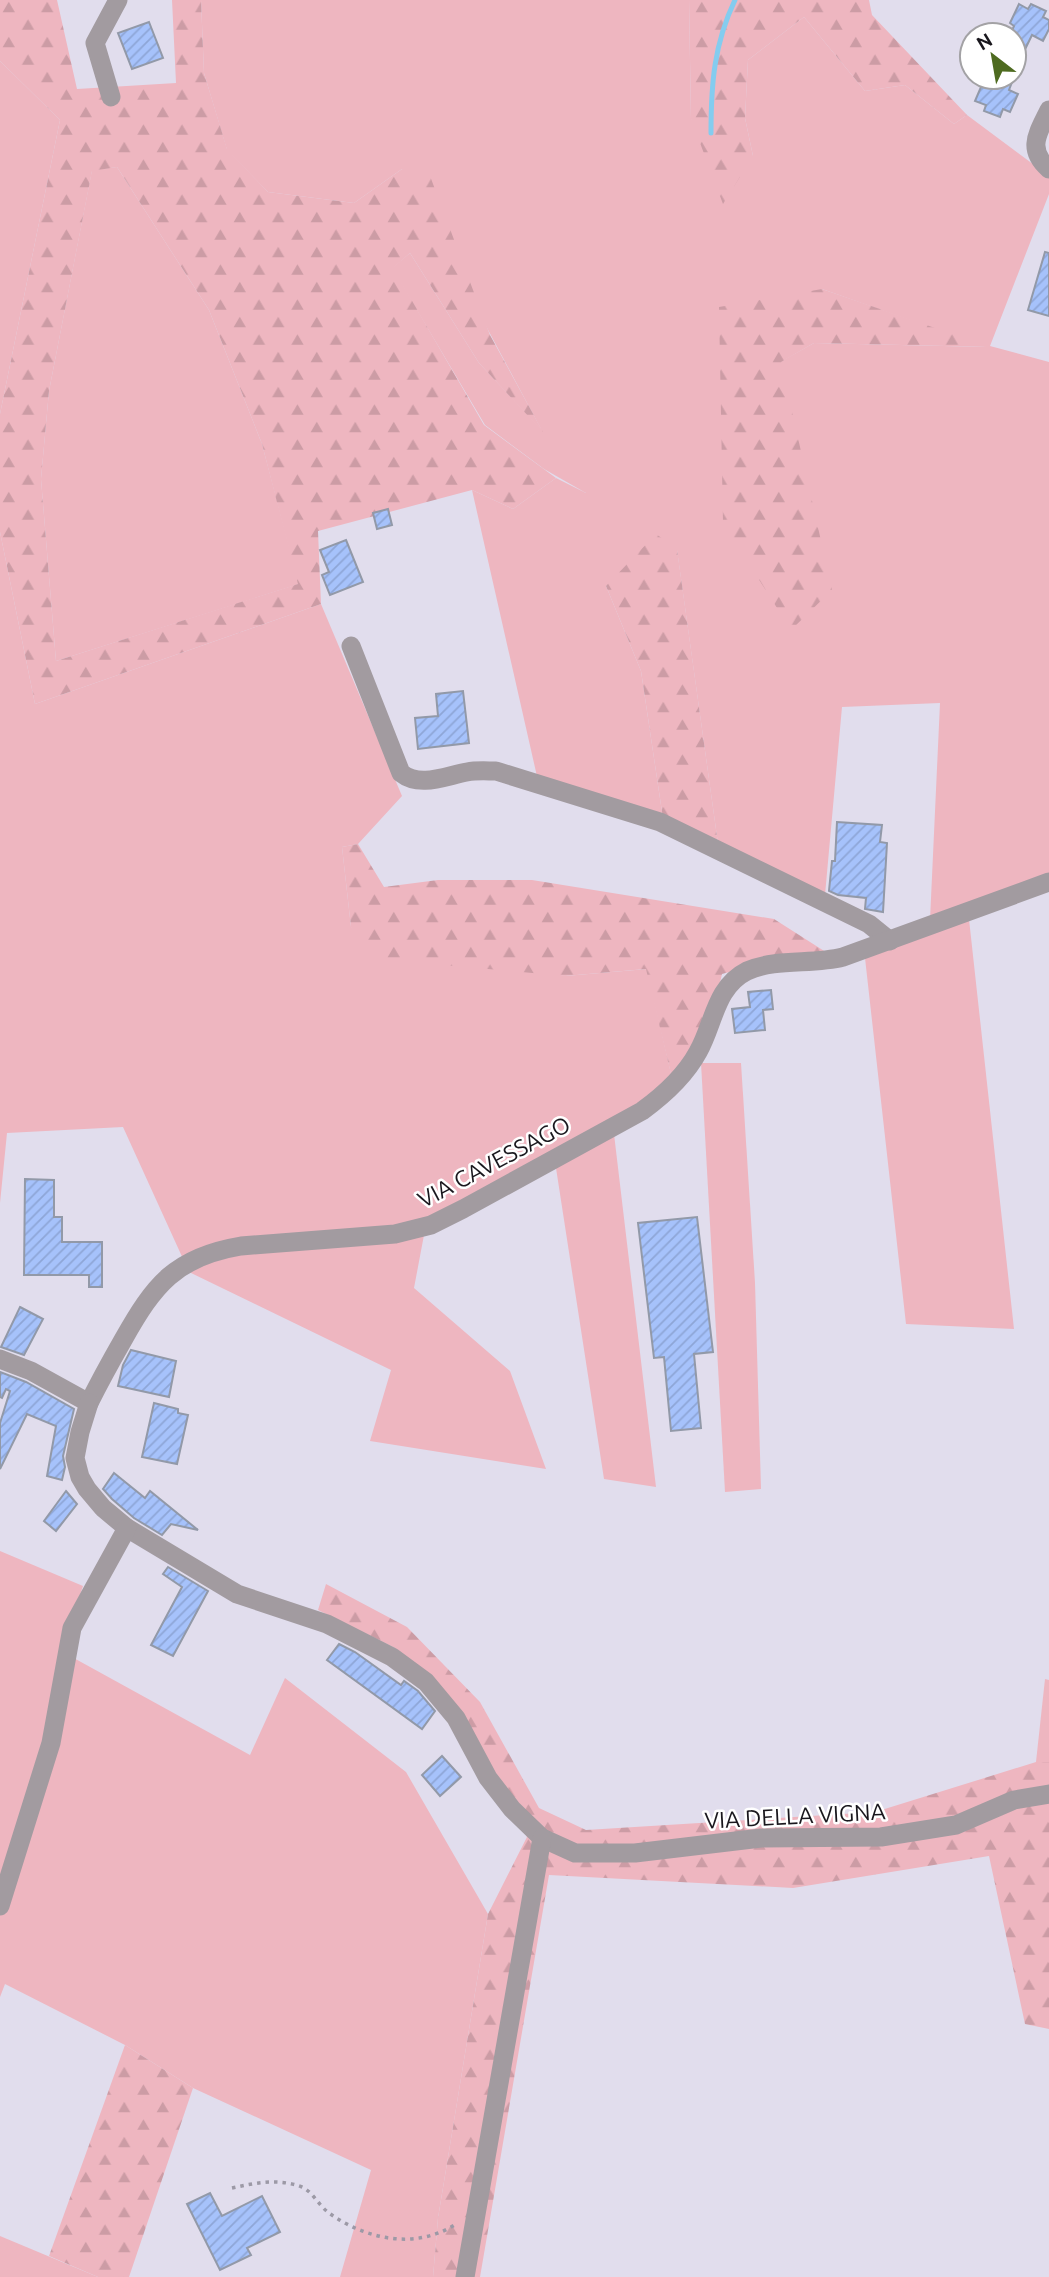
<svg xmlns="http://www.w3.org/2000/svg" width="1049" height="2277" font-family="Ubuntu,sans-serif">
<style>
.grass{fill:#eeb6c0;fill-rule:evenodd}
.forest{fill:url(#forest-firs);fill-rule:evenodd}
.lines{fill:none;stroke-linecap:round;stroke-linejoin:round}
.stream{stroke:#84ccef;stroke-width:5}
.building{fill:url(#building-hatch);stroke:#9299a8;stroke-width:2}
.path{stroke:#9c99a6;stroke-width:3.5;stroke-dasharray:3.5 5;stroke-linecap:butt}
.minor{stroke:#a29ba0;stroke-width:19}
.labels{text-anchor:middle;stroke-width:5;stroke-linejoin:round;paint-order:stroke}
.street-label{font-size:23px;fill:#19171d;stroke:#fff}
</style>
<defs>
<pattern id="forest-firs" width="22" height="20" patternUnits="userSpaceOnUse" patternTransform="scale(1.75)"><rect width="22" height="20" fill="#eeb6c0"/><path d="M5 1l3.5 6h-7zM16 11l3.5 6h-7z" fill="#cc9ca5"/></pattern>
<pattern id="building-hatch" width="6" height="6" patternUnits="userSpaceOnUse" patternTransform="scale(1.75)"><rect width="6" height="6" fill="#a6c2fb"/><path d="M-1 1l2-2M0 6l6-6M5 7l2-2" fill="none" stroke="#8ea6d7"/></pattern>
</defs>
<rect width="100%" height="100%" fill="#e1dded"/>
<g class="grass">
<path d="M201,0H689L691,119L753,156L745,118L748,60L804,17L865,91L905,85L954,124L967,115L1049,176V194L990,346L1049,362V889L968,910L1014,1329L906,1324L865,958L930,920L940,703L842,707L824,906L720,858L677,550L606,586L641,671L665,832L541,794L472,490L513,509L556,478L586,493L544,469L485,425L392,268L410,253L479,363L541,429L402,169L354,203L268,192L227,150L204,73ZM822,289L986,347L814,343L780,362Z"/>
<path d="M0,61L60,120L0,414Z"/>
<path d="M117,167L209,310L262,444L299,584L56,661L41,479L49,391L92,170Z"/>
<path d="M0,532L35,704L321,604L402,796L358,844L342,847L351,927L565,976L647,969L675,1091L614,1134L656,1487L604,1479L556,1168L424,1235L414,1288L510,1371L546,1469L370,1441L391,1370L189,1272L123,1127L7,1133L0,1203Z"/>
<path d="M701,1063H741L755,1283L761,1489L725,1492Z"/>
<path d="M0,1551L83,1586L61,1651L250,1755L285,1678L406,1772L488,1914L438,2218L433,2277H340L371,2170L193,2088L125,2045L5,1984L0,1997Z"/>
<path d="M1045,1679L1049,1680V1762H1036Z"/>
<path d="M0,2236L98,2277H0Z"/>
</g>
<g class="forest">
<path d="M0,0H57L77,89L176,83L172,0H201L204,73L227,149L268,192L354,203L402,169L430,176L490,335L543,432L479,363L410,253L393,268L484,425L556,478L513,509L472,490L318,531L321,604L35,704L0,532V414L60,120L0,61ZM117,167L209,310L262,444L298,584L56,661L41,479L49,391L92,171Z"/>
<path d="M689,0H869L872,15L967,115L954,124L905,85L865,91L804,17L748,60L745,118L753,156L723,204L691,119Z"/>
<path d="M822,289L990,347L814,343L781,362L832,590L791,630L723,523L719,307Z"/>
<path d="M656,534L677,549L720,858L665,832L641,671L606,586Z"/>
<path d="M358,844L384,887L438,880H532L774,919L832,956L768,961L722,974L701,1063L675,1091L646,969L565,976L378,959L351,927L342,847Z"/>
<path d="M326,1584L407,1627L480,1702L539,1808L586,1830L875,1812L1036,1762H1049V2029L1025,2024L989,1856L793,1888L549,1875L480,2277H433L438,2218L488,1914L527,1837L460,1714L395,1648L318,1610Z"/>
<path d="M125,2045L193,2088L129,2277H98L49,2256Z"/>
</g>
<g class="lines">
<path class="stream" d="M711,133C711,84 714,44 735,0"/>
</g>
<g class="building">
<path d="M1019,4L1028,9L1031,4L1046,11L1043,17L1049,20V29L1043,41L1032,35L1014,72V35H1010L1014,26L1010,23Z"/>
<path d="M149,22L163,58L132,69L118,33Z"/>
<path d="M990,77H1014L1009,90L1018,94L1010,112L1003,109L1000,117L984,111L986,105L975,101L984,80L988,81Z"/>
<path d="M1045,252L1049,253V316L1028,310Z"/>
<path d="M388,509L392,525L377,529L373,513Z"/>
<path d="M346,540L363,582L330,595L322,575L329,572L320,550Z"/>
<path d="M463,691L469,743L418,749L415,718L438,716L436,694Z"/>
<path d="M837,822L882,825L880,842L887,843L883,912L865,909L866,898L838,895L829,891L832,861H835Z"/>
<path d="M771,990L773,1009L763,1010L765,1030L735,1033L732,1009L750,1007L748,992Z"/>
<path d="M25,1179L54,1180V1217H62V1242H102V1287H89V1275H24Z"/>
<path d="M697,1217L713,1352L694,1354L701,1428L671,1431L664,1357L654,1358L638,1223Z"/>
<path d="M20,1307L43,1319L24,1355L1,1347Z"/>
<path d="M131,1350L176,1361L169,1397L118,1386L123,1365Z"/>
<path d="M0,1372L26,1382L74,1409L63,1456L65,1467L62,1480L47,1476L56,1426L27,1414L0,1469V1423L10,1391L6,1389L2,1398L0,1397Z"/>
<path d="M154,1403L178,1409V1413L188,1415L177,1464L142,1457Z"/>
<path d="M114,1473L145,1498L150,1491L198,1530L171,1524L162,1535L134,1518L112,1499L103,1489Z"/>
<path d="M66,1491L77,1504L56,1531L44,1521Z"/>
<path d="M168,1567L208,1591L173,1656L151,1645L182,1587L163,1574Z"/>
<path d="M339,1644L355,1652L401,1685L404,1681L418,1691L435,1711L422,1729L327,1660Z"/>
<path d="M442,1756L461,1777L440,1796L422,1775Z"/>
<path d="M210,2193L222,2216L262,2196L280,2232L247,2248L251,2255L220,2270L187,2204Z"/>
</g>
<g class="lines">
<path class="path" d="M232,2188C255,2183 278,2178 302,2187C313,2192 319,2206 329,2213C367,2240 416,2250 456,2224"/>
<g class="minor">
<path d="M111,97L95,43L118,0"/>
<path d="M1049,110C1038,133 1026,149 1049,169"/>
<path d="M351,646L401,773C420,788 445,776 467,772C477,770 487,771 496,771L660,822L869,924L890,941"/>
<path d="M0,1359L31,1371L89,1403C100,1381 111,1361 123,1340C154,1285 175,1257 241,1246L395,1234L431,1225L463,1209L642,1111C664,1095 685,1076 698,1052C714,1024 715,987 747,971C776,958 813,965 843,957L1049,882"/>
<path d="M89,1403L80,1432L75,1458L80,1477L87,1489L103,1508L127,1528L237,1594L327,1624L392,1657L426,1682L456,1718L488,1778L512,1809L542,1838L575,1853H635L761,1838L881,1837L956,1825L1014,1800L1049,1794"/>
<path d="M0,1906L51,1743L72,1628L127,1528"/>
<path d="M465,2277L542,1838"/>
</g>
</g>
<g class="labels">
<g class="street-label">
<text transform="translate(494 1162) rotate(-28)" y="8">VIA CAVESSAGO</text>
<text transform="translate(795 1816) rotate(-3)" y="8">VIA DELLA VIGNA</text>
</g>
</g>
<g transform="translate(993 56) rotate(329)"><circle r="33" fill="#ffffff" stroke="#a3a2a5" stroke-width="2"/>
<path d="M0-5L12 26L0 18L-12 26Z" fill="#4e6b20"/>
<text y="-10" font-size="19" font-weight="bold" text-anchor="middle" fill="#19171d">N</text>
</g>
</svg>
